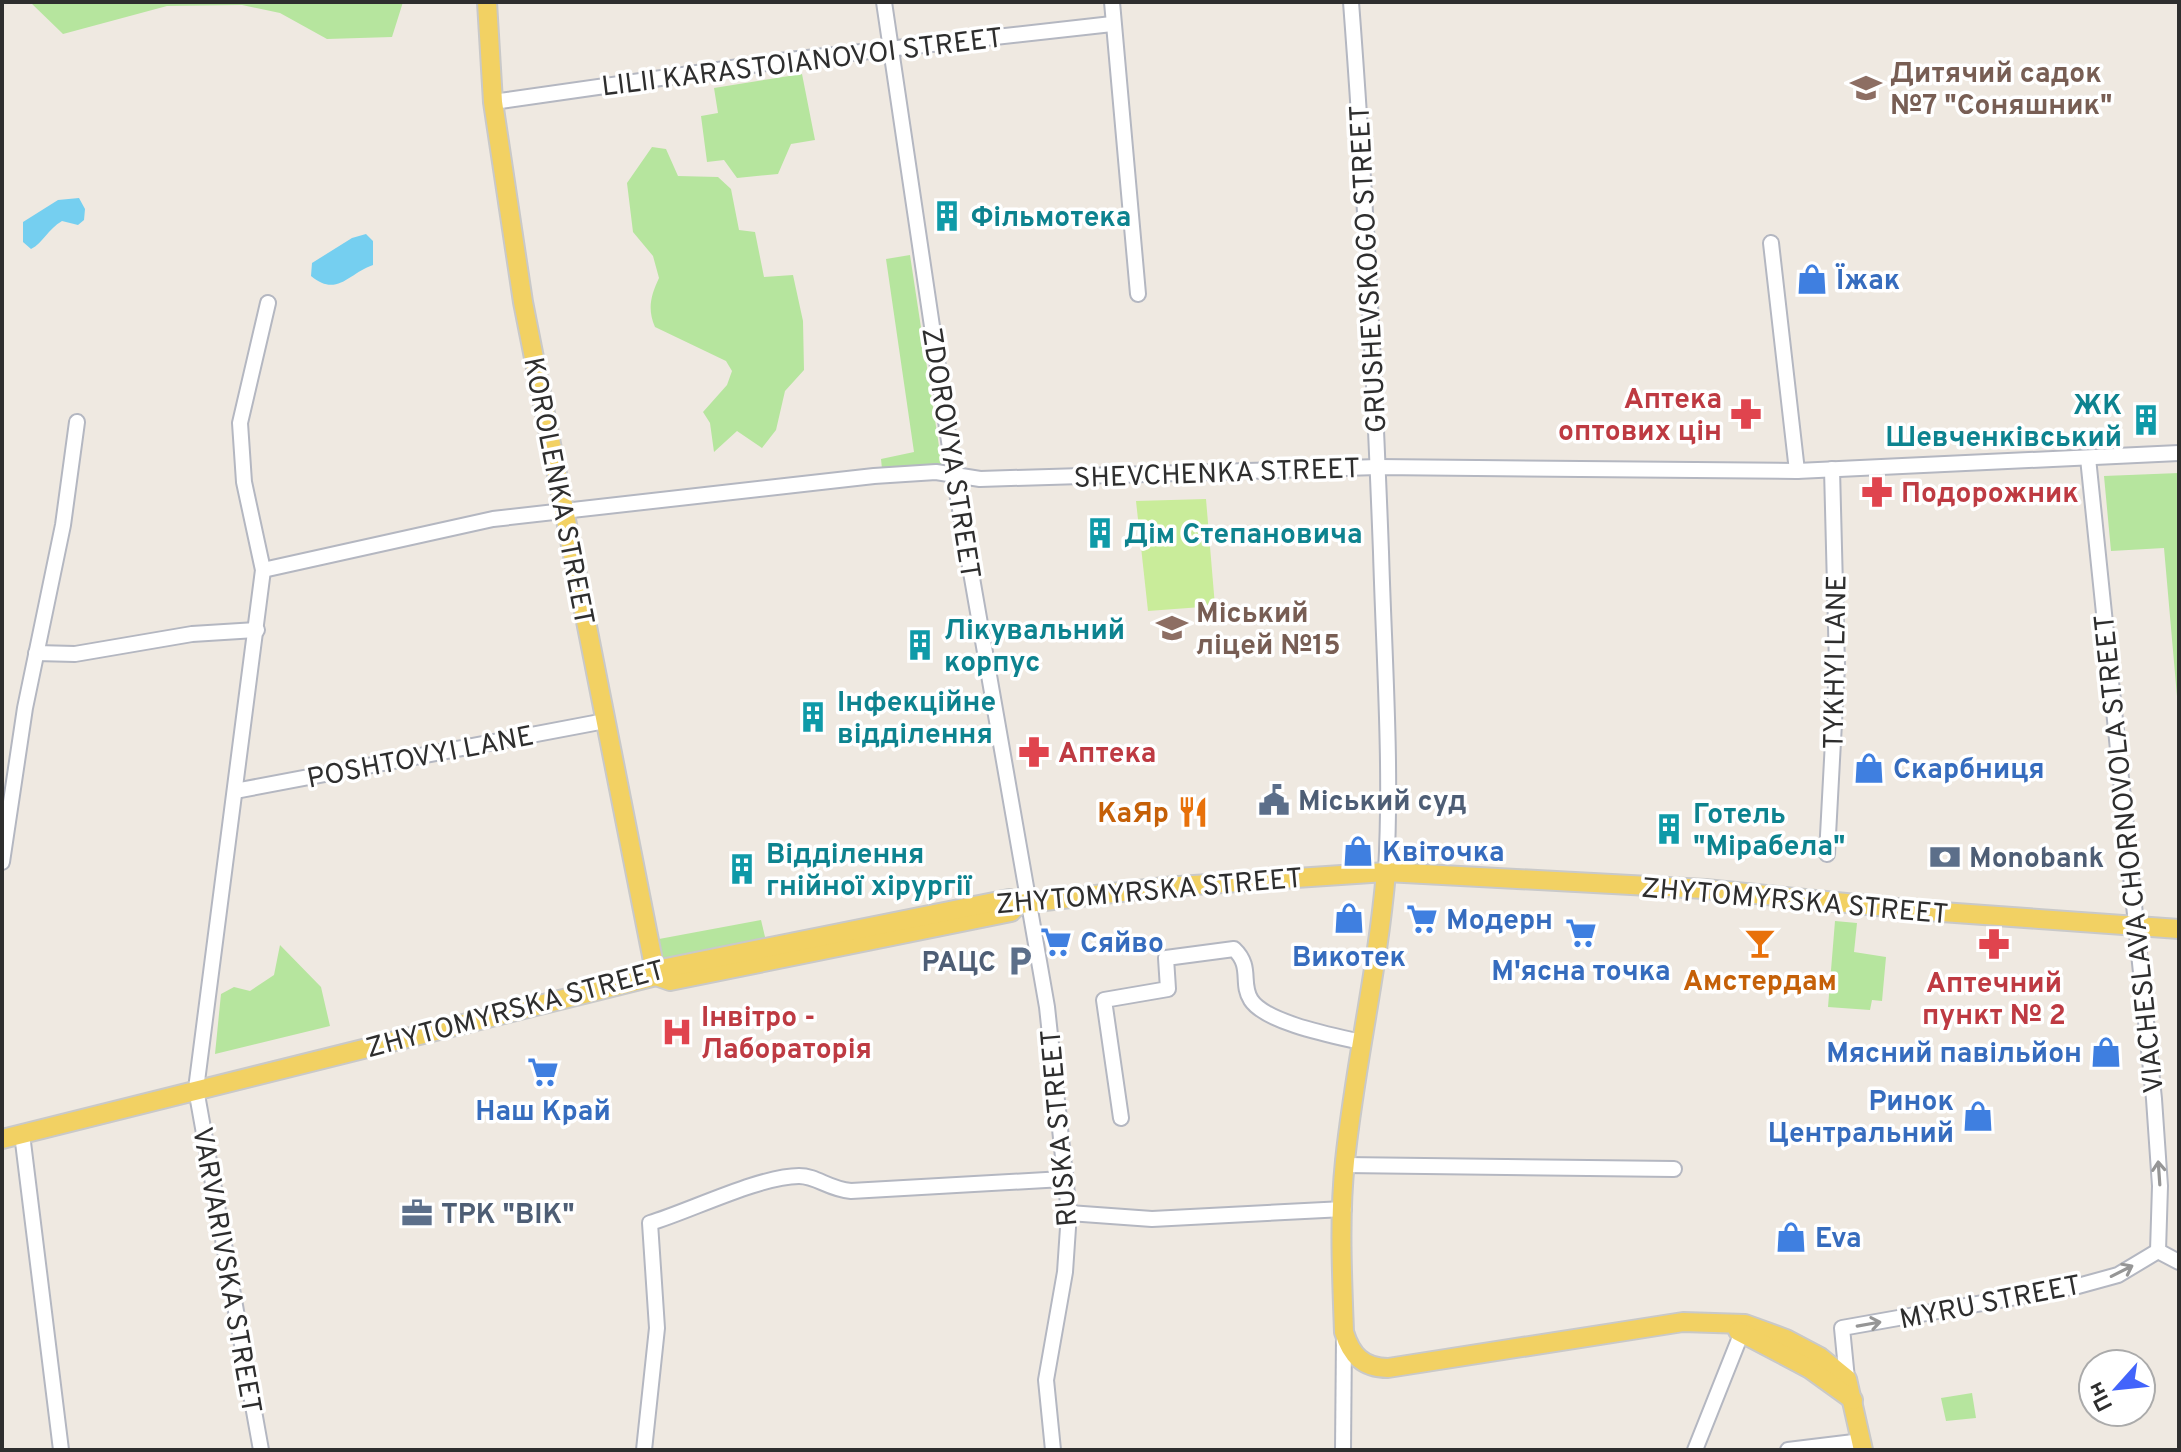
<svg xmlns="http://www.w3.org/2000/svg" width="2181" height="1452" font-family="Overpass,sans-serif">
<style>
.green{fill:#b6e59e}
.pitch{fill:#c9ec9a}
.water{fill:#75cff0}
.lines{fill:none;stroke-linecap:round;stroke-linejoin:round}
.minor-casing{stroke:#b4b7c1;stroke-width:18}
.major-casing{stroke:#c9c9c9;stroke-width:22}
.minor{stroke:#fff;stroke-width:14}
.major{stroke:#f2d163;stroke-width:18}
.oneway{stroke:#969696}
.labels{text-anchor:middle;stroke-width:7;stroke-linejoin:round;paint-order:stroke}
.street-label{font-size:28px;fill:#2e2e2e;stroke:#fff}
.education-label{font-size:28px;font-weight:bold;fill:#785e54;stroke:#fff;text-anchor:start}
.culture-label{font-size:28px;font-weight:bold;fill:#0d838f;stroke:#fff;text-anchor:start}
.shop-label{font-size:28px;font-weight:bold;fill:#366cbe;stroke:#fff;text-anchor:start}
.health-label{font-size:28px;font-weight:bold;fill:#be3a42;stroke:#fff;text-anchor:start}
.service-label{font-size:28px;font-weight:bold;fill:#4e5e75;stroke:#fff;text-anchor:start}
.food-label{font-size:28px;font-weight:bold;fill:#c56008;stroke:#fff;text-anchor:end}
</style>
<rect width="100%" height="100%" fill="#efe9e1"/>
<g class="green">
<path d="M30,2H403L392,37L327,39L280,13L242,5L167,6L63,34Z"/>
<path d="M802,74L815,140L791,144L778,174L737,178L724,160L707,162L701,116L718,113L714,88Z"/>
<path d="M652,147L666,149L678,176L718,177L731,189L739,230L755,232L764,277L793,275L803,321L804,370L785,391L776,430L762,448L737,431L714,452L710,423L703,412L727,385L732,371L726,361L655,327C647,309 651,295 659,278L653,256L633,232L627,183Z"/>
<path d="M910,255L942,466L882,469L881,459L914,452L886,259Z"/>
<path d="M2179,473V719L2164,548L2111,551L2104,476Z"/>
<path d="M761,920L766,941L663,963L659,939Z"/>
<path d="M1835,921L1857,923L1854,952L1886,957L1882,1001L1872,1000L1870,1010L1828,1007Z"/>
<path d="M280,945L321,987L330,1026L215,1054L221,994L234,987L250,991L274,975Z"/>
<path d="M1972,1393L1976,1418L1946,1421L1941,1398Z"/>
</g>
<path class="pitch" d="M1206,499L1215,606L1148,611L1136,501Z"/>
<g class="water">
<path d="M79,198L85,209L84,220L78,225L62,221C48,229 43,243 31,249L23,242V222L58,200Z"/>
<path d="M366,234L373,241V265C349,273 337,298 311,276L312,263L352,238Z"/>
</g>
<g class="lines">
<defs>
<g id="minor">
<path d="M884,2L954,475L1047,1007L1069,1213L1065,1272L1046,1380L1053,1450"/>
<path d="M1112,2L1138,294"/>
<path d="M1351,2C1365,185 1374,368 1381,552C1384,658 1392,766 1386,872"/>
<path d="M493,102L780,61L1112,24"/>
<path d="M1771,243L1797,471"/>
<path d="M2088,458L2154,1099L2160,1186L2158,1251"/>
<path d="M263,570L493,519L874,476L936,472L980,479L1378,467L1797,471L2179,453"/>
<path d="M36,653L75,654L192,634L257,630"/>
<path d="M235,791L605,721"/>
<path d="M1827,854L1837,666L1832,469"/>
<path d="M2,862L25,708L63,525L77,422"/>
<path d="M1121,1118L1104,1000L1168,989L1166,958L1234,949C1253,967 1240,983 1251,1000C1266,1023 1335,1036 1361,1042"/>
<path d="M22,1134L61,1450"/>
<path d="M1344,1165L1674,1169"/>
<path d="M1069,1213L1152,1219L1344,1209"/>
<path d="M2158,1251L2179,1262"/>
<path d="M1847,1379L1842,1328L2078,1286L2118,1275L2158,1251"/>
<path d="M261,1450L196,1089L263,570L244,482L240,423L268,303"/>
<path d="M644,1450L657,1328L650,1223C690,1211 760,1176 799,1176C817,1176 828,1189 851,1191L1063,1179"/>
<path d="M1343,1450L1344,1336"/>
<path d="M1695,1450L1742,1332"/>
<path d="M1788,1450L1862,1441"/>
</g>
<g id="major">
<path d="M487,2L493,102L523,302L656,976"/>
<path d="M1386,872C1378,969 1355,1064 1345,1161C1339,1217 1342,1276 1344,1332C1351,1355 1363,1368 1388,1368L1683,1322L1745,1324L1786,1339L1820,1357L1847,1379L1863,1450"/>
<path d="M656,976L670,981L1011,912L1019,904"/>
<path d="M2,1139L656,976L666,968L1009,899L1019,904L1164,887L1386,872L1705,889L1928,911L2179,929"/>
<path d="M1738,1331L1810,1369L1853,1400"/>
</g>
</defs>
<use href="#minor" class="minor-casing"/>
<use href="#major" class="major-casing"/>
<use href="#minor" class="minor"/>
<use href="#major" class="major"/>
</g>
<defs><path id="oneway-shaft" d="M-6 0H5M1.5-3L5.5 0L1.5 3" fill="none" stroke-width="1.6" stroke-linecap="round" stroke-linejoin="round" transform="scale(2)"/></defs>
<g class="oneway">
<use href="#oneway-shaft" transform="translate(2159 1173) rotate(-94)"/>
<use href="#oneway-shaft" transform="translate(2122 1271) rotate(-27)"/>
<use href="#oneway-shaft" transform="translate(1869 1324) rotate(-10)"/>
</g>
<defs>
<symbol id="school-bare" viewBox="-9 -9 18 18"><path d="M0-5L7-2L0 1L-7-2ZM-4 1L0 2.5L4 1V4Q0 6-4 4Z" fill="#8d6e63" stroke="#fff" stroke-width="2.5" paint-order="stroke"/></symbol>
<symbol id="building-bare" viewBox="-9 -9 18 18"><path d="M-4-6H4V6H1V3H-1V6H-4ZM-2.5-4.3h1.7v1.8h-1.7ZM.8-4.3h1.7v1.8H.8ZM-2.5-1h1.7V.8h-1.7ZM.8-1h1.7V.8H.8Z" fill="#0f9aa8" stroke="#fff" stroke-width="2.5" paint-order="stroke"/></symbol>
<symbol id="shop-bare" viewBox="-9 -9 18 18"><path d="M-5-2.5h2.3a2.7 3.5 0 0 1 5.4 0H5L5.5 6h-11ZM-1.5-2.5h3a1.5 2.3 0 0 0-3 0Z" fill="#3f7fe0" stroke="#fff" stroke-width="2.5" paint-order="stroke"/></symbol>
<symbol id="pharmacy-bare" viewBox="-9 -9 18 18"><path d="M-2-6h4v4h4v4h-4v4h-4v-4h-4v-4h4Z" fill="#e0444e" stroke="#fff" stroke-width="2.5" paint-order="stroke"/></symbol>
<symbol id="civic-bare" viewBox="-9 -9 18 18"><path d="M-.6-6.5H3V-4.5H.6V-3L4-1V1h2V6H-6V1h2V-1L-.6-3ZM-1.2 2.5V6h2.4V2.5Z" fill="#5c6f8a" stroke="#fff" stroke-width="2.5" paint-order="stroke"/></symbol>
<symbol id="restaurant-bare" viewBox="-9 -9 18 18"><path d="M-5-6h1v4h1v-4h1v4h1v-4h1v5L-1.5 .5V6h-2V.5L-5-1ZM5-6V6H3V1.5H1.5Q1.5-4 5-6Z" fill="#e8710a" stroke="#fff" stroke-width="2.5" paint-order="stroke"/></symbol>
<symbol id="bank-bare" viewBox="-9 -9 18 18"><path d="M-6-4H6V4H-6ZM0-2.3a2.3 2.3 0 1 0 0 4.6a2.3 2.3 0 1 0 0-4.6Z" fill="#5c6f8a" stroke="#fff" stroke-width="2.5" paint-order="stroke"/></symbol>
<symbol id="supermarket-bare" viewBox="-9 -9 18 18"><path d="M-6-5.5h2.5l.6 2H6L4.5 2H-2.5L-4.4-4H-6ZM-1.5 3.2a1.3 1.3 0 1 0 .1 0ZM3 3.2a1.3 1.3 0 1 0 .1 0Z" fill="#3f7fe0" stroke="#fff" stroke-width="2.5" paint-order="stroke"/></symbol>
<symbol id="bar-bare" viewBox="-9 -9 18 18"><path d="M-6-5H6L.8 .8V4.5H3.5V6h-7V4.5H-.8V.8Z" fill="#e8710a" stroke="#fff" stroke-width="2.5" paint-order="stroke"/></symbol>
<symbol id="parking-bare" viewBox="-9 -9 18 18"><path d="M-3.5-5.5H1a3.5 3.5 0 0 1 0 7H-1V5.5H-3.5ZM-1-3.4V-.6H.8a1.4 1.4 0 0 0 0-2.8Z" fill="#5c6f8a" stroke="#fff" stroke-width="2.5" paint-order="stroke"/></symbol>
<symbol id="hospital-bare" viewBox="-9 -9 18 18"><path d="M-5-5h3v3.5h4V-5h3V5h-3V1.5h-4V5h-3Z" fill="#e0444e" stroke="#fff" stroke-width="2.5" paint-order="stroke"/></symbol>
<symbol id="office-bare" viewBox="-9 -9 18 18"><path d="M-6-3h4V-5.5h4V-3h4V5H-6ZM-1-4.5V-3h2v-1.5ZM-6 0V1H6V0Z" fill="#5c6f8a" stroke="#fff" stroke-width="2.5" paint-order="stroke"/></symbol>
</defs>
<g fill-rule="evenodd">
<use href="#school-bare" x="1844" y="66" width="44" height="44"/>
<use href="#building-bare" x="925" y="194" width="44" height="44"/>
<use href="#shop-bare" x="1790" y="257" width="44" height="44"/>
<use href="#pharmacy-bare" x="1724" y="392" width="44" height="44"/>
<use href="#building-bare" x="2124" y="398" width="44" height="44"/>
<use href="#pharmacy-bare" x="1855" y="470" width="44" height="44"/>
<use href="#building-bare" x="1078" y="511" width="44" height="44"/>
<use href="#school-bare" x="1150" y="606" width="44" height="44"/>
<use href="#building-bare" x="898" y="623" width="44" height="44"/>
<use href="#building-bare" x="791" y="695" width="44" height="44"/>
<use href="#pharmacy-bare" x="1012" y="730" width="44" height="44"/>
<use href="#shop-bare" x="1847" y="746" width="44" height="44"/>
<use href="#civic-bare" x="1252" y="778" width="44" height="44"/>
<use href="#restaurant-bare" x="1171" y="790" width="44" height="44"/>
<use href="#building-bare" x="1647" y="807" width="44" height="44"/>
<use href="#shop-bare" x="1336" y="829" width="44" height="44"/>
<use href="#bank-bare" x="1923" y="835" width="44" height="44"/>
<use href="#building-bare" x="720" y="847" width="44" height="44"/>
<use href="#shop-bare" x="1327" y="896" width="44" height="44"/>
<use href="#supermarket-bare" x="1400" y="897" width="44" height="44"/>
<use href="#supermarket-bare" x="1559" y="911" width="44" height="44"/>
<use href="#supermarket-bare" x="1034" y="920" width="44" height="44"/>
<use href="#bar-bare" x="1738" y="921" width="44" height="44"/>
<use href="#pharmacy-bare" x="1972" y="922" width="44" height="44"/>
<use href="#parking-bare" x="998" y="939" width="44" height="44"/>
<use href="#hospital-bare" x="655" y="1010" width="44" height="44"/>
<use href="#shop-bare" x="2084" y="1030" width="44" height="44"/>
<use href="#supermarket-bare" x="521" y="1050" width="44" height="44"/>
<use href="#shop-bare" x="1956" y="1094" width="44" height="44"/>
<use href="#office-bare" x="395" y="1191" width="44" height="44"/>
<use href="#shop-bare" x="1769" y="1215" width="44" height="44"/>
</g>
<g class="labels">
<g class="street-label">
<text transform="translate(802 61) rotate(-7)" y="10">LILII KARASTOIANOVOI STREET</text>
<text transform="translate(1367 269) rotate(-93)" y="10">GRUSHEVSKOGO STREET</text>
<text transform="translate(952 453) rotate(81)" y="10">ZDOROVYA STREET</text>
<text transform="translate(1217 472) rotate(-2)" y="10">SHEVCHENKA STREET</text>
<text transform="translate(560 491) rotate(79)" y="10">KOROLENKA STREET</text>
<text transform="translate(1834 662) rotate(-89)" y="10">TYKHYI LANE</text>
<text transform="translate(420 756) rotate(-11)" y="10">POSHTOVYI LANE</text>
<text transform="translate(2128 854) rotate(-96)" y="10">VIACHESLAVA CHORNOVOLA STREET</text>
<text transform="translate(1149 890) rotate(-5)" y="10">ZHYTOMYRSKA STREET</text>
<text transform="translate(1795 900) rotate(5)" y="10">ZHYTOMYRSKA STREET</text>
<text transform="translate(515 1008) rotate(-15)" y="10">ZHYTOMYRSKA STREET</text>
<text transform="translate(1058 1128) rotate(-95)" y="10">RUSKA STREET</text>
<text transform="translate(228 1270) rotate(80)" y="10">VARVARIVSKA STREET</text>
<text transform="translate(1990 1301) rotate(-11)" y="10">MYRU STREET</text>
</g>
<g class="education-label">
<text x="1890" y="82">Дитячий садок<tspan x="1890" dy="32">№7 "Соняшник"</tspan></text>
<text x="1196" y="622">Міський<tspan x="1196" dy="32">ліцей №15</tspan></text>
</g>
<g class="culture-label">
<text x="971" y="226">Фільмотека</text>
<text x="2122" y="414" text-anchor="end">ЖК<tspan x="2122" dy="32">Шевченківський</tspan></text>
<text x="1124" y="543">Дім Степановича</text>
<text x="944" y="639">Лікувальний<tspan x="944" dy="32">корпус</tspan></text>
<text x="837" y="711">Інфекційне<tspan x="837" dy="32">відділення</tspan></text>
<text x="1693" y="823">Готель<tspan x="1693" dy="32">"Мірабела"</tspan></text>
<text x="766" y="863">Відділення<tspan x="766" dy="32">гнійної хірургії</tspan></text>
</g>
<g class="shop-label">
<text x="1836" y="289">Їжак</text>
<text x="1893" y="778">Скарбниця</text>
<text x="1382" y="861">Квіточка</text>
<text x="1446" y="929">Модерн</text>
<text x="1080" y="952">Сяйво</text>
<text x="1349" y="966" text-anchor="middle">Викотек</text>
<text x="1581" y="980" text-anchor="middle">М'ясна точка</text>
<text x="2082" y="1062" text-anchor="end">Мясний павільйон</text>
<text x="1954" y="1110" text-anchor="end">Ринок<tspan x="1954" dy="32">Центральний</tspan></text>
<text x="543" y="1120" text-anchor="middle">Наш Край</text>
<text x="1815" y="1247">Eva</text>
</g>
<g class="health-label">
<text x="1722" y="408" text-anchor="end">Аптека<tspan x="1722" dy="32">оптових цін</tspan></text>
<text x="1901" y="502">Подорожник</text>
<text x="1058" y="762">Аптека</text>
<text x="1994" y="992" text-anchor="middle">Аптечний<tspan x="1994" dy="32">пункт № 2</tspan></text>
<text x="701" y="1026">Інвітро -<tspan x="701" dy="32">Лабораторія</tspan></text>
</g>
<g class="service-label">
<text x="1298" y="810">Міський суд</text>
<text x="1969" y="867">Monobank</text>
<text x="996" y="971" text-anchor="end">РАЦС</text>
<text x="441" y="1223">ТРК "ВІК"</text>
</g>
<g class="food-label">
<text x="1169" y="822">КаЯр</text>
<text x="1760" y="990" text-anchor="middle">Амстердам</text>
</g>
</g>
<rect width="2181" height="1452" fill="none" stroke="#2e2e2e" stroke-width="8"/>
<g transform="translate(2117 1388) rotate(243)"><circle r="38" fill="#ffffff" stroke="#ababab" stroke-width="2"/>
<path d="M0-6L14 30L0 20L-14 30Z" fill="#4264fb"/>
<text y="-12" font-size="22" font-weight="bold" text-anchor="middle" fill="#2e2e2e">Пн</text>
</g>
</svg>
